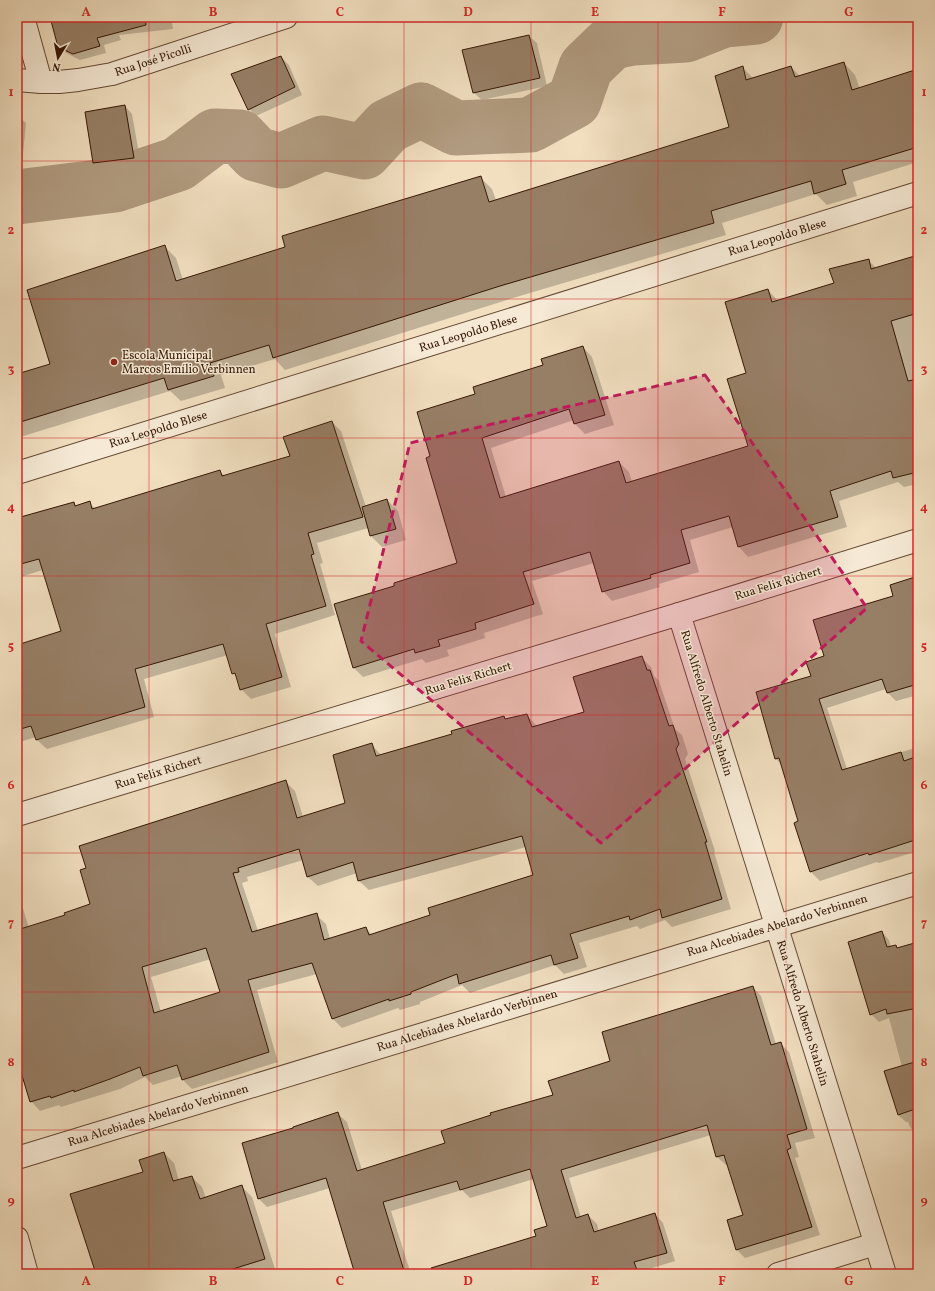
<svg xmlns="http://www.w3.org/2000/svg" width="935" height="1291" font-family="Vollkorn,serif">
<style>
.shadow{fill:#0003;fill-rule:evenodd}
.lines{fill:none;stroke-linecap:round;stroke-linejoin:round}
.river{stroke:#b19b80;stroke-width:55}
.building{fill:#977f66;stroke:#361704;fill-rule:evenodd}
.minor-casing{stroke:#654933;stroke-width:24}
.tertiary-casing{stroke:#654933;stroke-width:24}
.minor{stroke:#f6ead6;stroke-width:22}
.tertiary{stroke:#f6ead6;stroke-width:22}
.marked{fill:#c2185b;fill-opacity:0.2;stroke:#c2185b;stroke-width:3;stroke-dasharray:8 5;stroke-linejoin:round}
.grid{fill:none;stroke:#d62828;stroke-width:1;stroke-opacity:0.55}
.poi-dot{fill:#8f2418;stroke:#f6ead6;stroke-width:1.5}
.labels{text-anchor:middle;stroke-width:3;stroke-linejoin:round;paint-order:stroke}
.street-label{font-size:12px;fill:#361704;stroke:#f6ead6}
.poi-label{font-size:12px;fill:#361704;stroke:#f6ead6;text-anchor:start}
.neatline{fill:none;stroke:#d62828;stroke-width:1.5}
.grid-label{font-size:13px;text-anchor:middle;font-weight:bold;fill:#d62828}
</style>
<rect width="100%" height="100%" fill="#f1dfc0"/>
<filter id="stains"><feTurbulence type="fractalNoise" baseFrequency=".005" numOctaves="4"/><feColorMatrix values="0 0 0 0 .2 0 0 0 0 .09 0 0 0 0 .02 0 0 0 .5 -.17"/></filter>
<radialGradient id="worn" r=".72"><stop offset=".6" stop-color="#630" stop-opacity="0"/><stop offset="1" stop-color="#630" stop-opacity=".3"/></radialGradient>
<g class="shadow">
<path d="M51,17H171L173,29L119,35L121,40L104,45L106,53L80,60L66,53L59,46Z"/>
<path d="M529,36L537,43L547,86L482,100L474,93L464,51Z"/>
<path d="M281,57L289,65L302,95L256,116L249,109Z"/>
<path d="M844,63L855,75L860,89L917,70L916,66H918V162L853,182L857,196L827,205L816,194L722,223L726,235L513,298L285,370L275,359L221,375L225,388L181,401L170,391L17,438V375L51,365L164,246L176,258L183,280L287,248L480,177L492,189L496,200L730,127L743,68L754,79L791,67L800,76Z"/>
<path d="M125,106L132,114L141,165L101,170L93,163Z"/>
<path d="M17,115L26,123L22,164H17Z"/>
<path d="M918,256V484L904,487L898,482L839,501L847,527L748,557L739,547L733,527L690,540L699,572L659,584L660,587L612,601L603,591L594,563L532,581L543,614L484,633L485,638L447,650L449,656L426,663L422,659L363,677L353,667L396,586L459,564L431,457L477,394L544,365L583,347L592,357L614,425L585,434L575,424L574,420L491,448L506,497L619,462L629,472L632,482L749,447L748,374L768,290L778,301L835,284L868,260L876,268Z"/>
<path d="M332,422L341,431L366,507L387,500L398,511L406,540L382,547L371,536L368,528L317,543L323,563L320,564L335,615L275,634L291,687L251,699L241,689L238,678L233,673L228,655L144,679L154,717L47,749L37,740L36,737L17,743V636L20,645L62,632L43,570L17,578V518L21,516L23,518L74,503L77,507L89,503L96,509L219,471L225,476L291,457Z"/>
<path d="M918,577V695L896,701L887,692L886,689L827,708L847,769L918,747V851L879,863L877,862L820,881L811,872L795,823L800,822L782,765L776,759L758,693L812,677L825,657Z"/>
<path d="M641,657L651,667L654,676L659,681L675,729L682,735L688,754L685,759L715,851L714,852L731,909L672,927L665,920L640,929L637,926L579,943L587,967L564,974L555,965L470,993L462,985L420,1002V1004L400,1010L398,1008L342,1028L332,1018L317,974L257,990L278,1062L192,1089L183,1080L182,1076L153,1085L145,1077L120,1089L61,1107L59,1105L40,1111L31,1101L17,1057V889L29,928L66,916L92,905L285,781L295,791L303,817L346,804L372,745L381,755L453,735L503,717L507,720L527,715L537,726L585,713ZM526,847L534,876L431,916L372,935L366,928L330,939L326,924L316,915L258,931L242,883L248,881L247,877L303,860L308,877L318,886L357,873L359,881L369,890ZM211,959L222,993L161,1012L151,977Z"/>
<path d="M882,932L889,940L891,947L896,946L898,948L918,943L917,1135L910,1127L908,1122H906L898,1115L902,1067L889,1018L879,1022L871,1014Z"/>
<path d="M753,987L761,996L776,1044L780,1043L789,1052L815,1138L795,1143L799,1157L795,1158L820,1235L745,1258L737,1250L728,1220L744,1216L728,1165H726L717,1157L711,1135L569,1178L581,1217L588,1215L597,1224L599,1232L655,1214L663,1223L675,1261L633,1274H415L537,1237L548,1226L534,1179L470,1198L462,1190L391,1211L411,1274H352L356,1273L330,1188L267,1207L259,1199L243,1144L295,1129L338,1114L347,1122L362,1170L446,1143L554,1096L612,1062Z"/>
<path d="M164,1153L174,1163L179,1181L192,1177L202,1187L206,1198L242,1187L252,1197L275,1269L259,1274H97L144,1173Z"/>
<path d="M918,1199V1211L915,1200Z"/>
</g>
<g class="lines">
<path class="river" d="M17,197L115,185L178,164L215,136L240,137L256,154L281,161L323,143L364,152L388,126L421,110L456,128L530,125L574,101L586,67L612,42L633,38L686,35L724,20L756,17"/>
</g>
<g class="building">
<path d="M50,17H145L146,25L97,38L100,46L73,54L58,47Z"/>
<path d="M529,35L540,78L473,93L462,50Z"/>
<path d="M281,56L295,87L248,110L231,74Z"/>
<path d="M844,62L852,90L918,69V147L842,170L846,184L814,194L811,181L711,211L714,223L500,286L273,358L269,345L210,363L214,376L168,390L164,378L17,423V374L50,364L27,290L165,245L176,281L285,247L282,236L481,176L489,202L729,127L715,76L743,66L746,80L791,66L795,77Z"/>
<path d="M125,105L134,158L93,163L85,112Z"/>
<path d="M918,255V313L891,321L908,381L918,379V472L893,478L891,471L830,491L838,517L738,547L729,516L681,530L690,563L650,575L651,578L602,592L590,552L523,572L534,604L475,623L476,629L438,640L440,646L415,653L414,649L353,668L334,604L394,586V583L457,563L426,458L430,456L417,412L475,394L473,387L543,365L541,359L583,346L605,415L574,424L569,409L482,438L500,498L619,461L626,483L748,446L727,379L746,373L725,302L768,289L772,302L834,283L829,269L869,259L871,269Z"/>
<path d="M332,421L363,517L308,533L314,554L311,555L326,606L266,624L282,677L240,690L235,673L232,674L223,644L135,669L145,707L36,740L31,726L17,730V645L61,631L39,559L17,565V518L74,502L75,506L90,501L92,509L220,470L222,476L290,456L283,437Z"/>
<path d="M387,499L396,529L370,536L362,507Z"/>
<path d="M918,576V684L887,693L882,679L819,699L842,770L901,752L904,761L918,756V839L869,855L868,853L810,872L794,823L798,821L779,758L775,759L756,692L811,676L806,662L824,656L813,620L893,596L890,585Z"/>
<path d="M642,656L647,670H650L669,726L673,725L679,744L676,749L707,842H705L722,899L662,918L660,909L630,920L629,916L570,934L578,958L554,965L551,955L459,984L457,974L411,992V994L389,1001V999L332,1019L312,963L248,980L269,1052L182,1080L177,1065L143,1076L140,1067L110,1079L74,1092V1090L51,1098L50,1096L30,1102L17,1059V930L65,915L64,913L90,904L80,870L86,868L79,846L286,780L297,818L345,803L333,755L372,743L376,756L452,734L451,731L504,716L505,719L527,714L532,727L584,712L573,677ZM522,836L533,875L428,908L430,915L369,935L366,927L324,940L317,913L252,932L233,873L239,872L238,868L299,849L307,877L353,862L358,881ZM206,948L220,992L154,1013L142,967Z"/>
<path d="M882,931L887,947L896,945L897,948L918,942V1008L887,1014L886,1009L870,1015L848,942Z"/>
<path d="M753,986L771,1045L781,1042L807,1129L787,1135L791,1148L787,1150L812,1227L736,1250L727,1220L743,1215L724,1155L716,1157L707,1125L561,1170L576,1218L588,1214L594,1232L655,1213L667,1253L634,1262L637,1270L624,1274H432L431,1268L536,1236L534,1230L547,1226L530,1169L460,1190L457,1181L383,1202L405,1274H355L326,1178L258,1199L242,1143L293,1128V1127L338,1112L357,1171L445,1143L441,1131L491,1115L490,1113L553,1095L548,1081L610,1061L602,1032Z"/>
<path d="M918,1061V1108L898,1115L884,1071Z"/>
<path d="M164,1152L173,1181L192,1176L200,1199L242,1185L265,1259L217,1274H96L70,1194L143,1172L139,1160Z"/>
</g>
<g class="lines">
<defs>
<g id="minor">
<path d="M23,17L41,82"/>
<path d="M17,473L918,193"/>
<path d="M679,614L885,1274"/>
<path d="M17,815L679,614L918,540"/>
<path d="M17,1158L918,883"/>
<path d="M17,1238L27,1274"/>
<path d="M778,1274L875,1244"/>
</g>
<path id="tertiary" d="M17,80L41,82H59L78,80L112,74L286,17"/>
</defs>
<use href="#minor" class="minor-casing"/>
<use href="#tertiary" class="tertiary-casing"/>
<use href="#minor" class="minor"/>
<use href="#tertiary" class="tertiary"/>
</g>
<path class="marked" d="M705,375L867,608L601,843L361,641L410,443Z"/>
<path class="grid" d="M149,17V1274M277,17V1274M404,17V1274M531,17V1274M658,17V1274M786,17V1274M17,161H918M17,299H918M17,438H918M17,576H918M17,715H918M17,853H918M17,992H918M17,1130H918"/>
<circle class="poi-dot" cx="114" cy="362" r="4"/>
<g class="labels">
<g class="street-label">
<text transform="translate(153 60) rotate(-18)" y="4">Rua José Picolli</text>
<text transform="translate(777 237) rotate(-17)" y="4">Rua Leopoldo Blese</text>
<text transform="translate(468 333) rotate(-17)" y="4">Rua Leopoldo Blese</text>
<text transform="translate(158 429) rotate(-17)" y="4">Rua Leopoldo Blese</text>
<text transform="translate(778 583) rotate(-17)" y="4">Rua Felix Richert</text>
<text transform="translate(468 678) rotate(-17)" y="4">Rua Felix Richert</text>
<text transform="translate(707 703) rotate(73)" y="4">Rua Alfredo Alberto Stahelin</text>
<text transform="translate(158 772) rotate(-17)" y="4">Rua Felix Richert</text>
<text transform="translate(777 925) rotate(-17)" y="4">Rua Alcebiades Abelardo Verbinnen</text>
<text transform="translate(803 1013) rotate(73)" y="4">Rua Alfredo Alberto Stahelin</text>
<text transform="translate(467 1020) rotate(-17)" y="4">Rua Alcebiades Abelardo Verbinnen</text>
<text transform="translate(158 1115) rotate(-17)" y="4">Rua Alcebiades Abelardo Verbinnen</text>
</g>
<g class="poi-label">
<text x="122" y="359">Escola Municipal<tspan x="122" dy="14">Marcos Emílio Verbinnen</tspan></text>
</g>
</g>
<rect width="935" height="1291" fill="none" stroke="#f1dfc0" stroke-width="44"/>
<g transform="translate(58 58) rotate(190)" stroke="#f6ead6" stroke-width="3" paint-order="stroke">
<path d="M0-3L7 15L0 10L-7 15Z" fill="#361704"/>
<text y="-6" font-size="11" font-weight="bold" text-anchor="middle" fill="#361704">N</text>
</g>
<rect x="22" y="22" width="891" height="1247" class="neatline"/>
<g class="grid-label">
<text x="86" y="16">A</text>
<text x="213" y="16">B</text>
<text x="340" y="16">C</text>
<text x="468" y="16">D</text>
<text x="595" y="16">E</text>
<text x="722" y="16">F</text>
<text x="849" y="16">G</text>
<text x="11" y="96">1</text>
<text x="924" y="96">1</text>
<text x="11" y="234">2</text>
<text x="924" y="234">2</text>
<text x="11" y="373">3</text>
<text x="924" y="373">3</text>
<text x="11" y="511">4</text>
<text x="924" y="511">4</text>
<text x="11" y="650">5</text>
<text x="924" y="650">5</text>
<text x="11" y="789">6</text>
<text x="924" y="789">6</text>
<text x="11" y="927">7</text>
<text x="924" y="927">7</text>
<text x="11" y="1066">8</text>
<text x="924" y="1066">8</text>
<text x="11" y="1204">9</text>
<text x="924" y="1204">9</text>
<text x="86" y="1285">A</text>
<text x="213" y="1285">B</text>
<text x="340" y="1285">C</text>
<text x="468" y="1285">D</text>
<text x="595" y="1285">E</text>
<text x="722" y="1285">F</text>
<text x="849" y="1285">G</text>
</g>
<rect width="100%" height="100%" filter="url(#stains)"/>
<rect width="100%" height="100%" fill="url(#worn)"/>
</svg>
